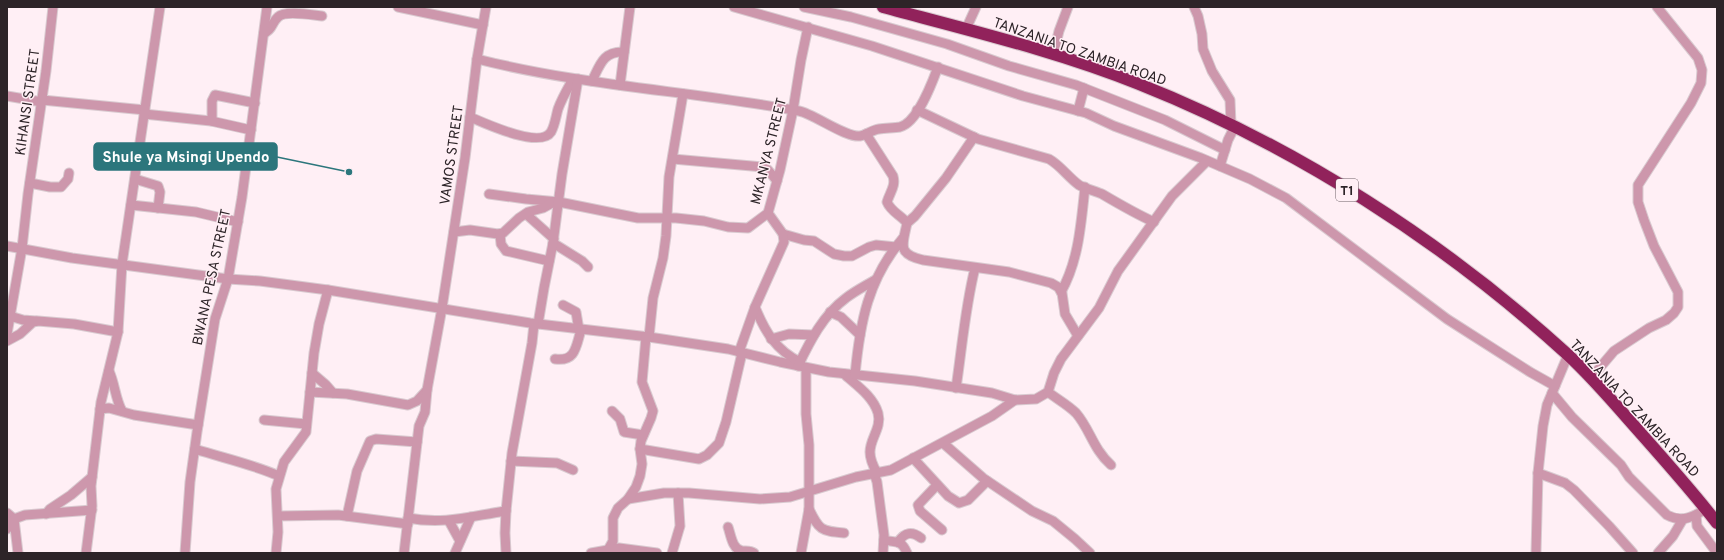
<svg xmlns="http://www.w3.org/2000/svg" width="1724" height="560" font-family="Overpass,sans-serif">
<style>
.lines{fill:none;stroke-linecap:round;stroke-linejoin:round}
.minor-casing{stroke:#d9cad0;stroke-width:11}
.highway-casing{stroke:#d9cad0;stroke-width:14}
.minor{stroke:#cd97ac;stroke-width:9}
.highway{stroke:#91225b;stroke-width:12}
.labels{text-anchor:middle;stroke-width:3;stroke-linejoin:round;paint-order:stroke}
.shield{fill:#ffeff5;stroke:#6c6166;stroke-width:1}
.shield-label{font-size:13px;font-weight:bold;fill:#2d2428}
.street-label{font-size:14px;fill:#2d2428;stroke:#ffeff5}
.leader{fill:none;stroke:#2c767c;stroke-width:1.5}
.callout-dot{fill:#2c767c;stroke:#ffeff5;stroke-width:1.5}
.callout{fill:#2c767c;stroke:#2c767c;stroke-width:1.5}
.callout-label{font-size:15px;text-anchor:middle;font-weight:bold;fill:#fff}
</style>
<rect width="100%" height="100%" fill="#ffeff5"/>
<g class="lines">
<defs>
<g id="minor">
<path d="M398,7L483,25"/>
<path d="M734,7L872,46L1023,96L1086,113L1114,126L1201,158L1250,179L1286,198L1447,319L1530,372L1555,386"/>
<path d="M804,7L851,17L947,44L1009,66L1076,85L1165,120L1225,150"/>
<path d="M1194,7L1198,16L1202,34L1203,49L1212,71L1230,100L1231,124"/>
<path d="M966,29L976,7"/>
<path d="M264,33C273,30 271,23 278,17C285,10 312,15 322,16"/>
<path d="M1053,55L1059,31L1068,7"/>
<path d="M477,59C583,86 692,91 799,111C814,114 846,138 860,136C866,135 872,130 879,129C886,128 894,128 900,127C918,122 932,83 938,67"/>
<path d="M592,81C600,65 603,51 624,52"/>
<path d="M620,85L630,7"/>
<path d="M7,96L42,102"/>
<path d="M42,100L145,110"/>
<path d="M917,110L978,139L1049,159C1060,165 1068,177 1079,185C1086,189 1095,191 1102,194C1119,204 1136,214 1154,222"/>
<path d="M1078,111L1084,88"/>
<path d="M144,114L211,121L251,130"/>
<path d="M470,117C484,123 540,149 551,132C555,125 556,116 558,109C562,98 568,88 573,79"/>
<path d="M212,121V101L215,95L255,103"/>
<path d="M866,134L893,176C896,186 890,192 887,202C891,212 901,215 907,223C903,244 896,254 923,260L1009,272L1051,283L1058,287L1062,293L1065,314L1078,336"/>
<path d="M673,159L763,167L768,170L777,181"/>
<path d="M1220,166L1228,140L1235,126"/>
<path d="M135,179L158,186L160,192L158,208"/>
<path d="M30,183L50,187H61L68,179L69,173"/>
<path d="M489,194L526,199L559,202L638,218H676L704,221L728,227L748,228L768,213L780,170L793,110L801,60L808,27"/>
<path d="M131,205L196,212L238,222"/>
<path d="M526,214L554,239"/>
<path d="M907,223L915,216L946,178L974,137"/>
<path d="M454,232L470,230L498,234L503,233L519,218L528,212L543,208L554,202"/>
<path d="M500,234L501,244L506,251L549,261"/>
<path d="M783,234L804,240L814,241L834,254L844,256H852L869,247L876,245L896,247"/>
<path d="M553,243L582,261L588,267"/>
<path d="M7,246L72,258L228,279L260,281L328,290L530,323L649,337L728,349L780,362L829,372L915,381L992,393L1015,400L1036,399L1048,392L1054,373L1061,359L1099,308L1118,271L1172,196L1207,161"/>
<path d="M1061,292C1079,260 1081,223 1085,187"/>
<path d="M563,305L576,312L579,330"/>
<path d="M755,307C765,332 776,350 800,362"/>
<path d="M830,312L841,317L860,335"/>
<path d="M10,316L23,320L36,321"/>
<path d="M538,324L544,288L553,243L562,174L578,79"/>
<path d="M7,334L22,248L28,194L46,71L53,7"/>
<path d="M649,337L653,298L663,258L666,236L669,177L683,94"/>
<path d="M771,339L789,334L814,335"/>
<path d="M7,341L20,334L33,322L38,321L74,324L118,332"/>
<path d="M739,352L755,307L784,242L783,234L768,213"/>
<path d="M555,359C576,362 576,346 581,330"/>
<path d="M798,366C810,341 823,315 846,298C855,291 865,286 875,280"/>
<path d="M109,371C115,384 115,398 122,411"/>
<path d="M312,373L326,385L333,393"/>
<path d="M844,374C856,385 873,396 878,413C882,428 870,438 870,452C870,460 873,466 877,473"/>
<path d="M855,375C860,322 868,279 903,238"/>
<path d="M1591,378L1614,351L1649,328L1666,320L1674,313L1678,307V292L1654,246L1644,220L1638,202V185L1691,103L1701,83L1702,70L1698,58L1657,7"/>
<path d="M956,388C962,348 965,308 975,268"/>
<path d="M310,392L347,394L408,405L417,401L427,390"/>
<path d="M1048,392C1057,399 1068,405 1076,413C1090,429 1093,449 1111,465"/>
<path d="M1552,393L1572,417L1621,465L1629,477L1667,515C1682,523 1693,517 1706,509"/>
<path d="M100,409L109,408L134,415L198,425"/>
<path d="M612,411L620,419L624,432L643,435"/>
<path d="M264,420L306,424"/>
<path d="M943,443L983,478L1032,511L1053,521L1075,539L1090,553"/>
<path d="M195,449C223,458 252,464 279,476"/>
<path d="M640,449L699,459L707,455L719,443L726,422L742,353"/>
<path d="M913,458L948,496L959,503L968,500L987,481"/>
<path d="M511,461L557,463L573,470"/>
<path d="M874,473L877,482L884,535L883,553"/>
<path d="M1538,473L1565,483L1574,490L1609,526L1633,553"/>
<path d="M937,485L918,505L920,511L942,530"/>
<path d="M628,499L664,493H689L760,499L790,497L856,477L891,470L992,416L1015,400"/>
<path d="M809,509C819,530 821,531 844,533"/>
<path d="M7,513L14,519L18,553"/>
<path d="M46,514L50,509L71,495L92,477"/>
<path d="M1696,515L1697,526L1717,553"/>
<path d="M278,516L338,515L408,524"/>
<path d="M347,516L357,471L370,441L376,439L417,442"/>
<path d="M408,518C444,525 471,516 506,511"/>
<path d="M449,521L460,541"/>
<path d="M728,527C731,535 732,549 742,551C746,551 750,550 754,553"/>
<path d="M7,529L14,519L25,515L92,510"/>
<path d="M884,540C896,543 901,539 907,553"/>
<path d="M898,542C905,532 912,531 921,538"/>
<path d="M608,550L613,541V518L618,508L628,499L636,487L640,476L642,464L640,449L641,441L651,418L653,411L642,382L646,337"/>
<path d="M86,553L92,506L91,486L101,402L118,332L122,264L160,7"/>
<path d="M185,553L190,482L197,432L215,319L228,279L242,197L267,7"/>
<path d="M276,553L278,532L276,489L284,462L306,432L314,353L319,324L328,290"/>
<path d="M404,553L419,426L425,412L427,390L442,308L465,158L477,59L486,7"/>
<path d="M455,553L471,517"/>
<path d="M506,553L505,533L506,511L512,453L532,343L534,324"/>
<path d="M591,553L619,548L657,553"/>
<path d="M672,553L680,526L678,493"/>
<path d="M801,553L809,509V445L806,414V368"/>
<path d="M1536,553L1538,473L1543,426L1547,405L1568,355"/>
<path d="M1658,553L1673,536L1683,519"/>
</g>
<path id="highway" d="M883,7C968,30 1057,51 1139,84C1295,146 1443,241 1567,354C1589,374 1609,397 1629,420C1659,454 1689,487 1717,523"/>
</defs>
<use href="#minor" class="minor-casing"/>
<use href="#highway" class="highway-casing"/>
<use href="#minor" class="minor"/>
<use href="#highway" class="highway"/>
</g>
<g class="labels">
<rect class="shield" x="1336" y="179" width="22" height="22" rx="3"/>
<g class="shield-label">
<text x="1347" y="195">T1</text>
</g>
<g class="street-label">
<text transform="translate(1080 51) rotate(19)" y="5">TANZANIA TO ZAMBIA ROAD</text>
<text transform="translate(27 102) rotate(-82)" y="5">KIHANSI STREET</text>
<text transform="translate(768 151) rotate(-76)" y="5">MKANYA STREET</text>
<text transform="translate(451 155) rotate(-82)" y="5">VAMOS STREET</text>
<text transform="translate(211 277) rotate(-78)" y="5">BWANA PESA STREET</text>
<text transform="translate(1635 408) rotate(47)" y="5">TANZANIA TO ZAMBIA ROAD</text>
</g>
</g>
<path class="leader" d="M349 172L277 157"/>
<circle class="callout-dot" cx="349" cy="172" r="4"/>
<rect class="callout" x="94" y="143" width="183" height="27" rx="4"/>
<g class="callout-label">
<text x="186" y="162">Shule ya Msingi Upendo</text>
</g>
<rect width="1724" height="560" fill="none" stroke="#2d2428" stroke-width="16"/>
</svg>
